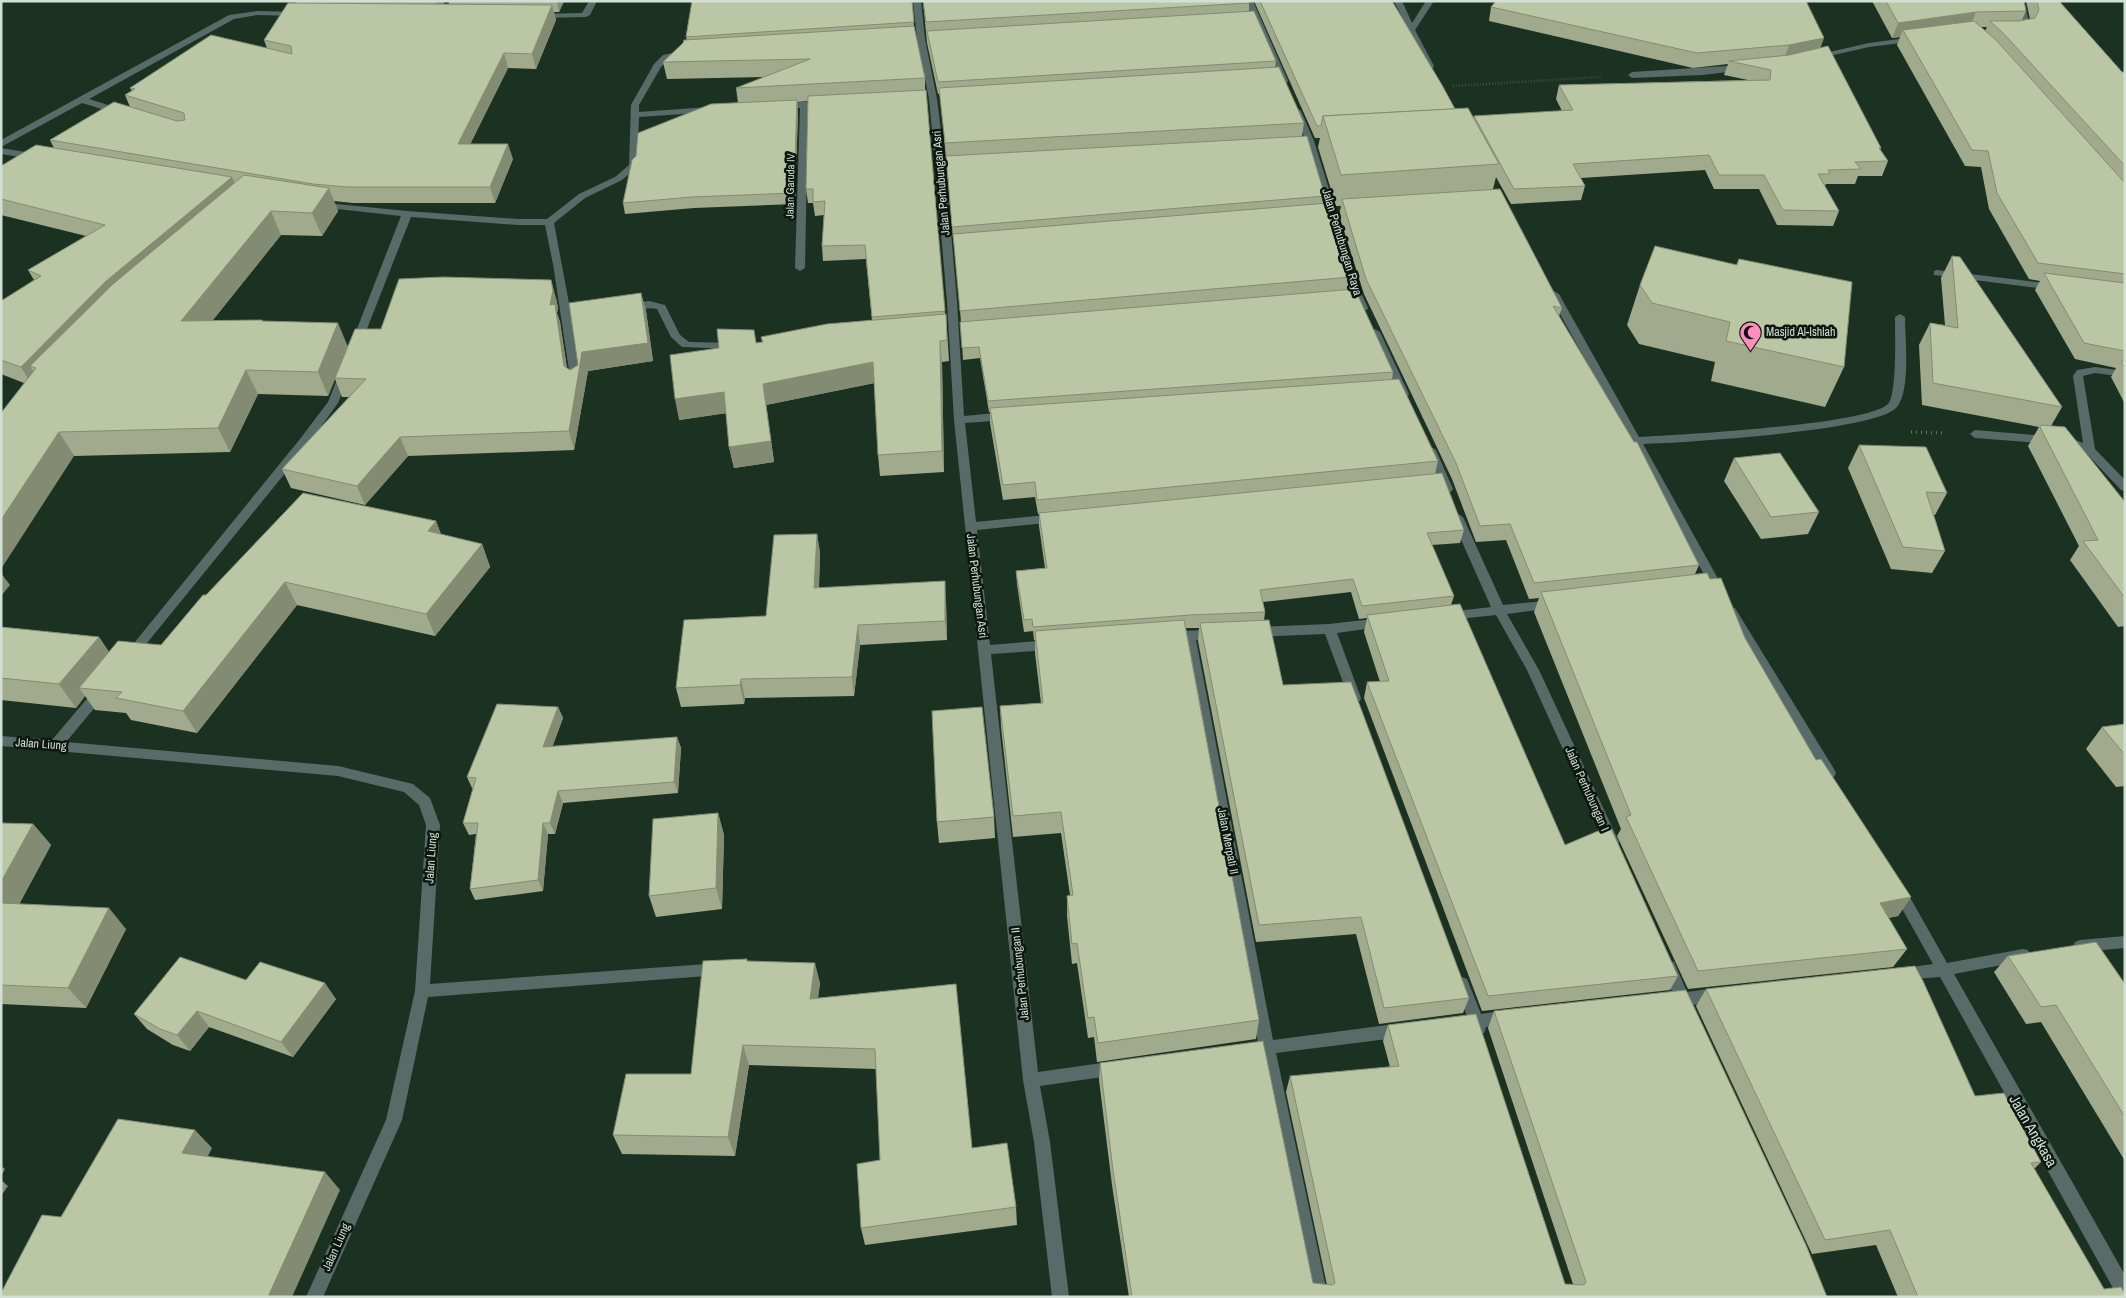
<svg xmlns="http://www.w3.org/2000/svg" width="2126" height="1298" font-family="'Archivo Narrow',sans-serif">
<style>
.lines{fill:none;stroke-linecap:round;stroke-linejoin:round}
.path-far1{stroke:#617568;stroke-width:2.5;stroke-dasharray:0.5 2.5;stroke-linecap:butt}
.path{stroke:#617568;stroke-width:3;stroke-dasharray:1 4;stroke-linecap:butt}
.minor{fill:#596b69;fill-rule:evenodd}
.wall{fill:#a1aa8d;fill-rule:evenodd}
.shaded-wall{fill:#838b73}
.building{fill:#bbc6a4;stroke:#838b73}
.labels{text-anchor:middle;stroke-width:5;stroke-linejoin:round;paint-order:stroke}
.far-street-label{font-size:11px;fill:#d1dfd5;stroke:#0d1710}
.street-label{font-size:12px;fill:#d1dfd5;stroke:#0d1710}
.poi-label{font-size:12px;fill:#d1dfd5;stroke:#0d1710;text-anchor:start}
.near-street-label{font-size:15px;fill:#d1dfd5;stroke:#0d1710}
</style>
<rect width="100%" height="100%" fill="#1b3223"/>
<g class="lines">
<path class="path-far1" d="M1453,86L1601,77"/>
<path class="path" d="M1911,432L1942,433"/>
<g class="minor">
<path d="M589,1H597L590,15L586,17L539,18L535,16L539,14L582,13Z"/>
<path d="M913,1H921L925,39L937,99L945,163L957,302L964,416L1007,412L1012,416L1007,420L965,423L976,522L1056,514L1062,518L1056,522L977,530L990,645L1050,640L1054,642L1056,645L1054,648L1050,650L991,654L1038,1072L1116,1061L1121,1063L1124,1068L1121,1073L1116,1075L1040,1086L1050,1142L1069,1297H1052L1034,1142L1023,1080L954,420L947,302L935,163L929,99L917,39Z"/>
<path d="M1245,1H1253L1288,81L1287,83L1280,81Z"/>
<path d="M1394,1H1402L1412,23L1426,1H1434L1415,30L1434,66L1433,68L1426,66Z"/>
<path d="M2016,1H2024L2030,26L2026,32L2019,33L2015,31L2022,26Z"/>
<path d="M257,11L299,12L303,14L299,16L257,15L234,19L89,99L124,110V114H118L82,103L1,147V140L229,15Z"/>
<path d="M1914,37L1918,39L1917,41L1869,47L1816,59L1812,56L1869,43Z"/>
<path d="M686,50H689V54L669,59L661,67L639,105V112L709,107L713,110L712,112L639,117L637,167L622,180L585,198L554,223L571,314L587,311L592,314L591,316L572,320L581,383L580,385L576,386L571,383L553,264L545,225H518L411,217L361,344L360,346H352L351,344L401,216L319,207L316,206V202L407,211L518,219H547L579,194L615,177L629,165L631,105L654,64L663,55Z"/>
<path d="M1742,65L1745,66V70L1702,75L1632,78L1628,75L1632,72Z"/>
<path d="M824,101L828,104L827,106L808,107L805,268L800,271L795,268L800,108L781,109L777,106L781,103Z"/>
<path d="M1297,108L1301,111L1314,141L1362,295L1368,308L1367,310H1359L1352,295L1306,141L1293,111Z"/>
<path d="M1,148L38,154L43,157L38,160L1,154Z"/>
<path d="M1937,270L2053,284L2058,287L2053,290L1934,275V271Z"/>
<path d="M1554,291L1559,294L1639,437C1677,435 1867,425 1888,404C1897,394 1895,333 1895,317L1900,314L1905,317C1905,339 1911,389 1897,407C1878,431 1681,443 1643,444L1726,593L1720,597L1716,596L1549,294Z"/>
<path d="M649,301L665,305L680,335L689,342L735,343L740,346L735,349L682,347L671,337L657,309C647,306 632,313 624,307L629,304Z"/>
<path d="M1375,329L1380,332L1409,394L1408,396L1404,397L1399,394L1370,332Z"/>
<path d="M2095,367L2125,371V377L2095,373L2083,376L2095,449L2125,480V491L2121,490L2086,453L2069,445L1975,438L1970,434L1975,430L2071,438L2083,443L2073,376L2077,370Z"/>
<path d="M345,369L350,372L338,403L308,445L134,659H126L124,656L126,653L300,439L328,402L340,372Z"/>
<path d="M1430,446L1436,450L1453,489L1451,492H1443L1441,489L1424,450Z"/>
<path d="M1457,513L1463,517L1503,605L1553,600L1559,604L1553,608L1507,614L1539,670L1619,842L1617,846L1612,848L1607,846L1527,670L1496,615L1449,620L1443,616L1449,612L1491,607L1451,517Z"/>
<path d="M1731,607L1735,608L1834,769L1836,773L1834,777L1829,778L1824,777L1725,611Z"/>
<path d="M1382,618L1386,620L1388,623L1386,626L1337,633L1361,698L1360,701H1350L1349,698L1325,634L1255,637L1251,635L1249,632L1251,629L1255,627L1329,624Z"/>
<path d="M1215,629L1219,631L1221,634L1219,637L1196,640L1273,1040L1403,1023L1408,1025L1411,1030L1408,1035L1403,1037L1276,1053L1328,1297H1311L1261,1055L1247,1057L1242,1055L1239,1050L1242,1045L1258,1042L1184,641L1168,640L1166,637L1168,634L1172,632Z"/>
<path d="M101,686L106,688L107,691L106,694L66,742L338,766L413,784L430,798L440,825L430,984L707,964L712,965L714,970L712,975L707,976L428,997L402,1120L323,1297H306L386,1120L415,991L426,825L419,805L404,792L338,776L1,746V736L52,740L96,688Z"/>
<path d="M1898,883L1903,885L1947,963L2023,949L2028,950L2030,955L2028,960L2023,961L1954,974L2125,1275V1297H2118L1940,977L1902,980L1897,979L1895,974L1897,969L1933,964L1891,889L1893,885Z"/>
<path d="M2125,936V948L2080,952L2075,950L2073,946L2075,942L2080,940Z"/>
<path d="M1669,961L1674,962L1687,992L1716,988L1721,990L1723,995L1721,1000L1693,1005L1691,1011L1686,1013L1681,1011L1679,1006L1671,1005L1669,1000L1673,994L1662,967L1664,962Z"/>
<path d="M1462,977L1467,979L1481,1014L1507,1010L1512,1012L1515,1017L1512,1022L1486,1027L1484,1033L1479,1035L1474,1033L1472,1029L1463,1030L1458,1028L1455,1023L1458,1018L1467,1016L1455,984L1457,979Z"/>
</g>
</g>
<g class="wall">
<path d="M296,1H445L443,4H449L448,1H564L559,12H554L556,20L536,69L508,68L470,144L513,159L495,203H353L334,201L338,211L322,236L281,235L212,321L262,320L263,321L347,346L381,329L556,298L558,308L557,313L560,322L567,368L570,370L578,365L641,293L646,311L653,361L588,371L574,450L408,456L365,505L291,488L282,469L350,397H342L335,379L328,396L258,394L230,452L74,456L24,383L1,374V301L34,280L28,270L86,236L1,215V166L54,148L50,140L130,107L125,95L132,91L130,88L267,48L264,40L296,4Z"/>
<path d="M912,1L914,27L925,78V90H926L945,314H946L949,361L942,362L944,472L880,476L878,455L874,383L766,405L774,462L734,468L729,447L726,413L679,420L756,343L762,342L761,337L872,320L866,259L823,261L822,246L824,215L815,216L813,203H808L806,189L808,101L797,102L798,111L795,204L694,208L625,214L623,203L738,103L736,88L765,77L667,79L663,62L687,40L686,37Z"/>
<path d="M923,1H1249V11L1276,61L1275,68L1304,123L1302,136L1325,196L1324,204L1351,277L1349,289L1393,372L1392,380L1438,461L1435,474L1464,530L1460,543L1432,545L1454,596L1451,605L1565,845L1678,976L1670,990L1482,1011L1364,698L1367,682H1380L1364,632L1367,618L1359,619L1351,592L1263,602L1265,612L1264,621L1283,685L1469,998L1463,1013L1379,1024L1356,934L1256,942L1198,641L1199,628H1186L1259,1020L1256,1039L1097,1062L1094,1037L1088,1038L1077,963L1072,964L1067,916V896L1070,895L1061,833L1013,837L1001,727L1000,706L1041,703L1035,653V640H1034L1033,631L1024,632L1017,584L1016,571L1045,568L1039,526V514H1038L1035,497L1003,500L990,423V412H989L980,358L963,360L961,322L954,238H953L946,158L940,94H938L927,43Z"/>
<path d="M1254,1H1392L1455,109L1473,118L1474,116L1562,111L1556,99L1559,85L1748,80L1724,75L1728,64L1693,68L1489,21L1491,7L1821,48L1881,148L1880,150L1888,161L1882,176H1858L1855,184H1826L1825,186L1839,211L1833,226L1777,225L1759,189H1714L1705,170L1581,178L1585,186L1581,200L1511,204L1496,177L1493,189L1562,308L1559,316L1699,565L1695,574L1710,579L1816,760L1911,897L1898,916L1888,918L1907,949L1893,967L1688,989L1617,836L1621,829L1534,612L1539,598L1529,599L1506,540L1476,542L1452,479L1364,294L1339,215L1341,206H1336L1318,147L1320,138H1315Z"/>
<path d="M1872,1H2024L2026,11L2022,20L2030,19L2026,1H2059L2122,72H2125V404L2111,377L2116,368L2075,359L2035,290L2040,281L2029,279L1989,209L1981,167L1965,166L1897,45L1900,37L1892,38ZM1981,27H1987L1985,31Z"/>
<path d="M1952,256L2062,407L2051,426L2125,502V626L2118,627L2070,560L2079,546L2028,446L2039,427L1922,405L1919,345L1930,323L1945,325L1941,278Z"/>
<path d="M1739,259L1844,367L1825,407L1711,381L1715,362L1639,344L1627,325L1640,285L1736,265Z"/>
<path d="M1859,445L1947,493L1935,515H1934L1945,551L1932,573L1891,569L1848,468Z"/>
<path d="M1734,458L1819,512L1808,534L1761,539L1724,481Z"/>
<path d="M436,521L441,535L482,544L490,567L435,636L297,605L197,733L131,720L126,713L95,710L85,696L76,708L1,700V627L99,637L109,652L161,645L206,595Z"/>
<path d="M817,534L820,553L819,588L946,601L947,640L860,645L854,696L745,698L744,704L681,707L676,688L766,616Z"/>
<path d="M558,707L563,718L552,747L677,737L681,748L678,793L563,803L555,834H548L543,891L475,900L470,889L476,834L469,835L463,823L473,788H472L467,777Z"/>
<path d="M2125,724V786L2116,787L2086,749L2102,727Z"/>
<path d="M718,813L724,835L722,909L656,917L649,896Z"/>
<path d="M994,817L995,838L939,843L937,822Z"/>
<path d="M1,823L33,824L51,845L19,904L126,929L86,1008L1,1004Z"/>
<path d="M2008,956L2125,984V1161L2041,1022L2026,1024L1994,972Z"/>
<path d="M748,961L820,983L818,998L956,984L972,1148L1016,1207L1017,1225L865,1245L861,1228L880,1160L876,1069L749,1065L735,1156L622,1154L613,1135L691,1074Z"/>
<path d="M246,980L336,999L293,1057L209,1027L190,1051L173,1045L147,1029L134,1014Z"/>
<path d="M1706,989L1975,1096L2041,1162L2034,1169L2104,1289L2125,1297H1898L1876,1245L1812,1254L1696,1006Z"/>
<path d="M1494,1011L1827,1297H1129L1112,1185L1099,1080L1100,1063L1313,1283L1327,1285L1286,1092L1290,1076L1390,1067L1383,1041L1388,1025L1565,1284H1573L1488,1028Z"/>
</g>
<g class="shaded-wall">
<path d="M436,1H445L439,11Z"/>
<path d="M557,1H564L559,12Z"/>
<path d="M552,5L556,20L536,69L532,54Z"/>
<path d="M1976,12L1970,27L1903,30L1900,37L1892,38L1898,23Z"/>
<path d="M1824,38L1819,52L1784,59L1789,45Z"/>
<path d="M504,53L508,68L463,159L458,144Z"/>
<path d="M797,100L798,111L795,204L794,193Z"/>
<path d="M508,144L513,159L495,203L490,187Z"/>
<path d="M232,177L240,195L36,368L30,366L38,379L32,385L21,367L105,282Z"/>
<path d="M329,188L338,211L322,236L312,213Z"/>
<path d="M271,211L281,235L193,345L181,321Z"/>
<path d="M551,280L556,298L558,308L557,313L560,322L569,384L564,366L550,305Z"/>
<path d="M641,293L646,311L653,361L588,371L574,450L569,431L582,352Z"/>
<path d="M338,323L348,347L328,396L318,372Z"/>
<path d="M940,341L942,362L944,472L942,451Z"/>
<path d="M873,362L875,383L766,405L774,462L734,468L729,447L763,384Z"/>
<path d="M246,370L258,394L230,452L218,428Z"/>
<path d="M724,392L728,413L679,420L675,399Z"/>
<path d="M59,432L74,456L1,569V520Z"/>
<path d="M400,437L408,456L365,505L357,486Z"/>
<path d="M436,521L445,544L428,531Z"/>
<path d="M817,534L820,553L818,607L814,588Z"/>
<path d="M482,544L490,567L435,636L426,614Z"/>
<path d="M1,573L10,585L1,596Z"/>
<path d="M945,581L946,601L947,640L945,621Z"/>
<path d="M285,582L297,605L197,733L183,711Z"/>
<path d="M858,625L860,645L854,696L852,677Z"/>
<path d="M99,637L114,661L79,688L85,696L76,708L59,684Z"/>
<path d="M741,679L745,698L744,704L740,685Z"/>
<path d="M558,707L563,718L548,759L543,747Z"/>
<path d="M677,737L681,748L678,793L674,782Z"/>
<path d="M558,791L563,803L555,834L550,823Z"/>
<path d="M718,813L724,835L722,909L716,888Z"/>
<path d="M543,823L548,834L543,891L538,880Z"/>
<path d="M33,824L51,845L13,916L1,903V882Z"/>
<path d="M1911,897L1898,916L1867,922L1880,903Z"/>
<path d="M109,908L126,929L86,1008L68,988Z"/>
<path d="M815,963L820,983L815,1019L810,999Z"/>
<path d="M325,983L336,999L293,1057L281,1042Z"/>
<path d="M197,1011L209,1027L190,1051L177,1035Z"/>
<path d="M743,1045L749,1065L735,1156L728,1137Z"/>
<path d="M195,1130L212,1148L200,1172L182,1153Z"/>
<path d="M1,1166L5,1169L1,1176Z"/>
<path d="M325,1172L340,1190L292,1297H268Z"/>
<path d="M1,1180L8,1186L1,1196Z"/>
</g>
<g class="building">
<path d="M692,1H912L914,22L686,37Z"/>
<path d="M923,1H1249V3L926,22Z"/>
<path d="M1260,1H1392L1442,85L1455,109L1323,116L1321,126H1317Z"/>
<path d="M1496,1H1806L1824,38L1789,45L1697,53L1491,7Z"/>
<path d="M1886,1H2024L2026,11L1976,12L1898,23Z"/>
<path d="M2037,1H2059L2122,72H2125V166L2004,34L1990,21H2019L2035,18L2039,10Z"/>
<path d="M288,3L552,5L532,54L504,53L458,144H508L490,187H347L313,184L50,140L114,102L177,121L185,120L184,113L125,95L135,89L130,88L211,35L292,54L291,46L264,40Z"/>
<path d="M1254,11L1276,61L938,82L927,31Z"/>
<path d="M1974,21L1996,40L2125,183V274L2038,263L1997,193L1988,151L1972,150L1903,30Z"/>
<path d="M914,26L925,78L736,88L810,59L663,62L683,43L684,40Z"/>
<path d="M1828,46L1881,148H1879L1888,161L1855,162L1861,169L1828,170L1830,174H1818L1839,211L1783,210L1764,175H1719L1709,155L1573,164L1585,186L1514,189L1474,116L1573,110L1559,85L1770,80L1771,70L1729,61L1789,55Z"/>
<path d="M1279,67L1304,123L945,143L939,88Z"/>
<path d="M926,90L945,311L872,317L865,245L822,246L825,201L813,202V189H806L808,96Z"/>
<path d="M797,100L794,193L692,197L623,203L632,160L636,156L638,133L711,104Z"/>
<path d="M1468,108L1499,164L1341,175L1323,116Z"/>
<path d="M1307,136L1325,196L952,227L946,156Z"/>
<path d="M36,145L232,177L105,282L21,367L1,360V301L41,276L28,270L105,225L1,199V166Z"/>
<path d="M244,175L329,188L312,213L271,211L181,321L262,320V321L338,323L318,372L246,370L218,428L59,432L1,520V413L36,368L30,366L113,284Z"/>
<path d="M1500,189L1562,308L1553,306L1634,442H1637L1699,565L1534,583L1510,524L1480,526L1456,463L1366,279L1342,199Z"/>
<path d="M1328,203L1351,277L960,311L953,234Z"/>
<path d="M1655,246L1737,265L1739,259L1852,282L1844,367L1726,341L1730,322L1652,303L1640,285Z"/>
<path d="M1952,256L1960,257L2062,407L1933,383L1930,323L1958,328Z"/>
<path d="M2044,273L2125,283V351L2084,343Z"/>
<path d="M443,277L551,280L553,290L550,305L555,304L564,366L570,370L578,365L569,303L641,293L648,343L582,352L569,431L400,437L357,486L282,469L366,379L335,378L355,329H381L399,279Z"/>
<path d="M1355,289L1393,372L988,401L979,347L962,348L960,322Z"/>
<path d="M946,314L947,340L940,341L942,451L878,455L873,362L763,384L771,441L729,447L724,392L675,399L670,355L719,348L717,329L754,330L756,343L763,342L761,337L827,324Z"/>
<path d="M2121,361H2125V368Z"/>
<path d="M1399,379L1438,461L1037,500L1035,482L1003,485L990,408Z"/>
<path d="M2042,425L2065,427L2125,502V598L2083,541L2098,540L2040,427Z"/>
<path d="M1859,445L1926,447L1947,493L1926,492L1945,551L1903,547Z"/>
<path d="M1780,453L1819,512L1771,517L1734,458Z"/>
<path d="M1442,473L1464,530L1427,533L1454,596L1362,606L1353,579L1260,590L1265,612L1190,615L1033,627L1032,619L1024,620L1016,571L1047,568L1039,513Z"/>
<path d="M303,493L436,521L428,531L482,544L426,614L285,582L183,711L116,698L122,692L79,688L118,641L161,645L203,595H206Z"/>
<path d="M817,534L814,588L945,581V621L858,625L852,677L741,679L740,685L676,688L684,620L766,616L774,535Z"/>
<path d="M1707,573L1710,579L1721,578L1745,638L1816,760L1821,759L1911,897L1880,903L1907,949L1698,971L1626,817L1631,815L1541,592Z"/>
<path d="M1460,604L1565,845L1610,826L1678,976L1488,996L1367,682L1389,681L1367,615Z"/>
<path d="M1184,620L1259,1020L1098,1043L1094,1017L1088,1018L1077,943L1072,944L1067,896L1073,895L1061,812L1013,816L1000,706L1043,703L1035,631Z"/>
<path d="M1269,620L1283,685L1351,682L1469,998L1384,1008L1361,917L1259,925L1200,623Z"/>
<path d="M1,627L99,637L59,684L1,678Z"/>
<path d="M497,704L558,707L543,747L677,737L674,782L558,791L550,823H543L538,880L470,889L478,823H463L476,778L467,777Z"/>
<path d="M982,707L994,817L937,822L932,711Z"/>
<path d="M2125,724V755L2102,727Z"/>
<path d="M718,813L716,888L649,896L653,819Z"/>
<path d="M1,823L33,824L1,882Z"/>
<path d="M1,903L109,908L68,988L1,985Z"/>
<path d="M2096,942L2125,984V1117L2056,1005L2041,1007L2008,956Z"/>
<path d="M180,957L246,980L260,962L325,983L281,1042L197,1011L177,1035L160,1029L134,1014Z"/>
<path d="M747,959V961L815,963L810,999L956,984L972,1148L1007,1143L1016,1207L861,1228L857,1164L880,1160L875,1049L743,1045L728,1137L613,1135L626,1074H691L703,961Z"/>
<path d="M1915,966L1923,981L1975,1096L2004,1093L2041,1162L2031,1163L2104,1289L2121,1287L2125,1294V1297H1918L1890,1230L1825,1240L1706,989Z"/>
<path d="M1686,990L1806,1245L1827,1297H1132L1113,1170L1100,1063L1263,1041L1313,1283L1333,1285L1335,1283L1290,1076L1399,1066L1388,1025L1476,1014L1565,1284L1584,1285L1586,1282L1494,1011Z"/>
<path d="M118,1119L195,1130L182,1153L325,1172L268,1297H1V1293L42,1215L61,1217Z"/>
</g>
<defs>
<symbol id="mosque-pin" viewBox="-11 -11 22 30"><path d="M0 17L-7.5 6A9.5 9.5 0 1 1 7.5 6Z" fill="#fe8ebd" stroke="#0d1710"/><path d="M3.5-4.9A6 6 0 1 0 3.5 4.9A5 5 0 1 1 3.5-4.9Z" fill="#111"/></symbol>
</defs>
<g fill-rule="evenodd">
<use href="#mosque-pin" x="1738" y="320" width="25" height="34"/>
</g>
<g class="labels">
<g class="far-street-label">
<text transform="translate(790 186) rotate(-89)" y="4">Jalan Garuda IV</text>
</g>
<g class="street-label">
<text transform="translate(941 183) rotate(-95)" y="4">Jalan Perhubungan Asri</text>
<text transform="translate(1342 242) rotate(73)" y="4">Jalan Perhubungan Raya</text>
<text transform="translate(977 586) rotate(83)" y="4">Jalan Perhubungan Asri</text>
<text transform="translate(41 744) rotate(4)" y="4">Jalan Liung</text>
<text transform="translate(1587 789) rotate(66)" y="4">Jalan Perhubungan I</text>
<text transform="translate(1228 841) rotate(79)" y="4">Jalan Merpati II</text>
<text transform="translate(431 858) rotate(-86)" y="4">Jalan Liung</text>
<text transform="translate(1020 974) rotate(-96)" y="4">Jalan Perhubungan II</text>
<text transform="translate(336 1247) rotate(-66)" y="4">Jalan Liung</text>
</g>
<g class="poi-label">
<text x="1766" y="336">Masjid Al-Ishlah</text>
</g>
<g class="near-street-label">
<text transform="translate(2033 1131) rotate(60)" y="5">Jalan Angkasa</text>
</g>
</g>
<rect width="2126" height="1298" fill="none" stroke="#d1dfd5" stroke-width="5"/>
</svg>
